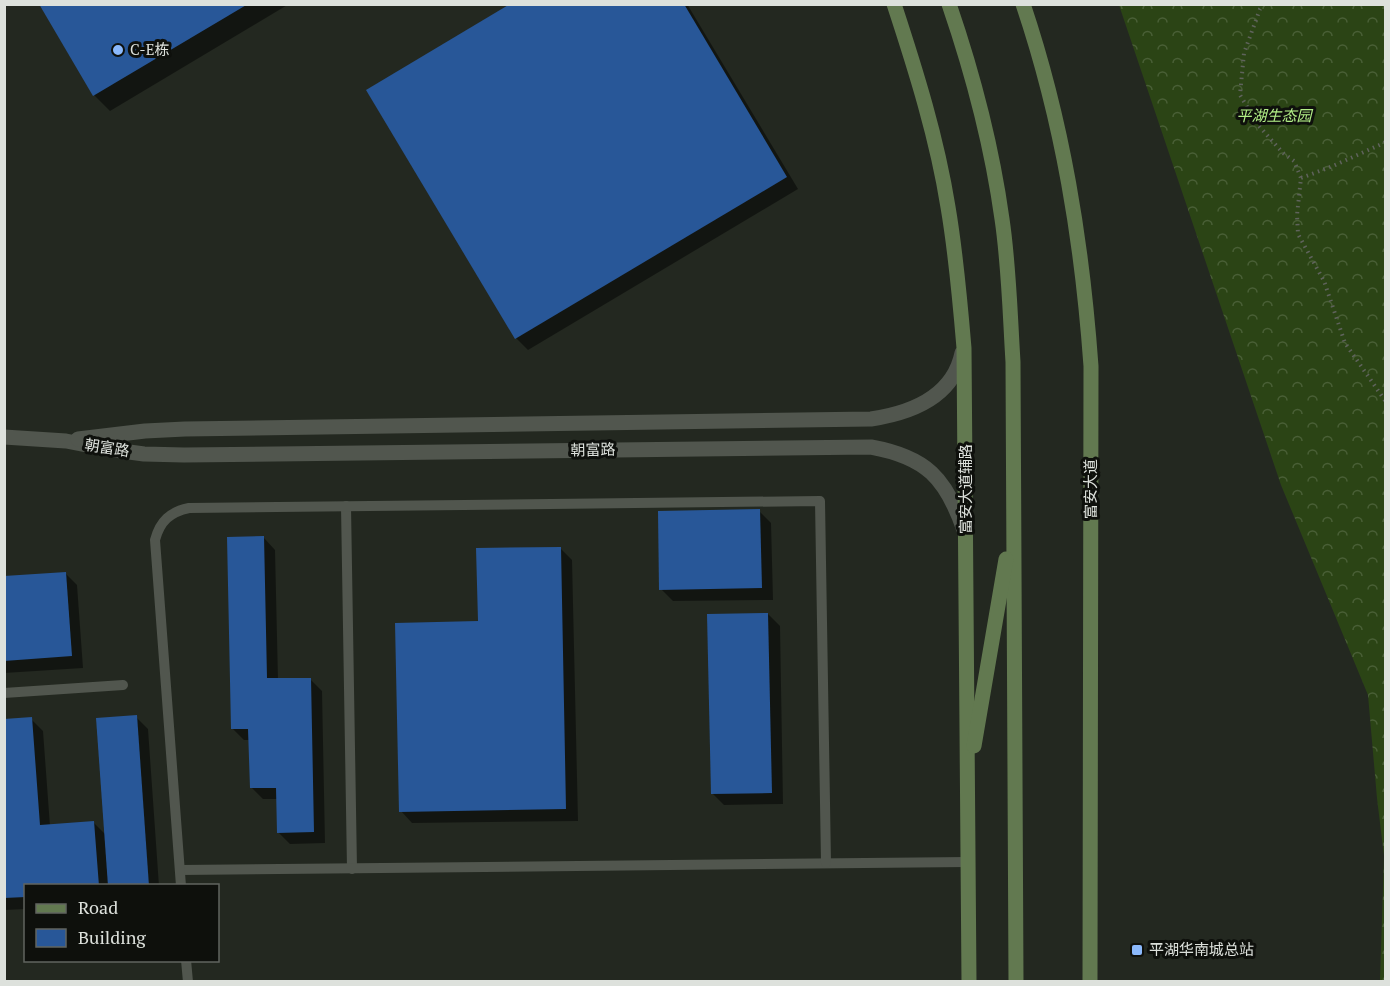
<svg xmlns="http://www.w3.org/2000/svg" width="1390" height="986" font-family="'PT Serif','Noto Sans SC',serif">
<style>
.forest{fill:url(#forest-crowns)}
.shadow{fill:#0007}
.building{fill:#285798}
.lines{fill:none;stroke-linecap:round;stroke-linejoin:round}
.path{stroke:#5f635c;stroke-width:4;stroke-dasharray:1.5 4.5;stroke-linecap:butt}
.service{stroke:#51564e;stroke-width:10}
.minor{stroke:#51564e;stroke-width:15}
.secondary{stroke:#627950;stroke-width:15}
.poi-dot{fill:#8bb9fc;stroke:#0e100c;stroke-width:2}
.labels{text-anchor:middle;stroke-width:6;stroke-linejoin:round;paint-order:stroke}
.poi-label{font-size:15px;fill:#dde1dc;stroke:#0e100c;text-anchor:start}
.park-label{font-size:15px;font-style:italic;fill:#b2ef87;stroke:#0e100c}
.street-label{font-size:15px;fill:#dde1dc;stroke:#0e100c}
</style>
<defs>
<pattern id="forest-crowns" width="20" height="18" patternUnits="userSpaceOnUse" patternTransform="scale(1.5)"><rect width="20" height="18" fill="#2b4415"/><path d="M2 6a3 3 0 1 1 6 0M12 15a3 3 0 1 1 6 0" fill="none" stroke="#495f36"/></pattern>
</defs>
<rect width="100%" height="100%" fill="#232820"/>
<path class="forest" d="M1119,5H1385V981H1380L1384,856L1377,798L1368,695L1281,485Z"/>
<g class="shadow">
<path d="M40,4H289L110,111L95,96Z"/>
<path d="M513,4H687L798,189L528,350L516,338Z"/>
<path d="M759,511L771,523L773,600L673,601L661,589Z"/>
<path d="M264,538L275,550L278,680L310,679L322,691L325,843L290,844L278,832V799H263L251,787L250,740H244L232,728Z"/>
<path d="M560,548L572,560L578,821L412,823L401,811L479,623Z"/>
<path d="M65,573L77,585L83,668L4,673V577Z"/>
<path d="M768,614L780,626L783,804L724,805L712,793Z"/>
<path d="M136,717L148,729L159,886H26V909L4,910V720L31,719L43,731L50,826L94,823L106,835Z"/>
</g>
<g class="building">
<path d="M39,4H248L93,96Z"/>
<path d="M510,4H684L787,177L515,339L366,90Z"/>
<path d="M760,509L762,588L659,590L658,511Z"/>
<path d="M264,536L267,678H311L314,832L277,833L276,788H250L248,729H231L227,537Z"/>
<path d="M561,547L566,809L399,812L395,623L478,621L476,548Z"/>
<path d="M66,572L72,656L4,661V576Z"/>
<path d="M768,613L772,793L711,794L707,614Z"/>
<path d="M137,715L149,886H108L96,718Z"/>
<path d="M32,717L40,825L94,821L99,886H26V897L4,898V719Z"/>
</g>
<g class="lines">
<g class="path">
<path d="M1264,4L1260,9L1244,53L1240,95L1258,125L1283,153L1294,161L1301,178L1297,215L1298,234L1324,281L1345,343L1386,402"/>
<path d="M1301,178L1333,166L1386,142"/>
</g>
<g class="service">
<path d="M346,506L352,869"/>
<path d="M4,693L123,685"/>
<path d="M180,870L968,862"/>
<path d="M181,886L155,540C160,521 170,512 189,508L820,501L826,863"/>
<path d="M186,960L188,982"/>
</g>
<g class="minor">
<path d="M4,437L66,441L107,449L144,454L184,455L871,447C926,457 946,478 964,530"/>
<path d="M78,439L145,431L185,429L871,419C911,413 953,397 962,353"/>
</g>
<g class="secondary">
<path d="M894,4C916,71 937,138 948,207C956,254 960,300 964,348L969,982"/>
<path d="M949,4C973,74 992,147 1002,219C1009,266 1010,314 1013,362L1016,982"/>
<path d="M1023,4C1063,123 1082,242 1091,366L1090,982"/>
<path d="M974,746L1006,559"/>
</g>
</g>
<g class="poi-dot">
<circle cx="118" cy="50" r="6"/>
<rect x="1131" y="944" width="12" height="12" rx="3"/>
</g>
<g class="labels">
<g class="poi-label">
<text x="130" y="55">C-E栋</text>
<text x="1149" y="955">平湖华南城总站</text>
</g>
<g class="park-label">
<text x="1274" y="121">平湖生态园</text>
</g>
<g class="street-label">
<text transform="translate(107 448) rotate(9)" y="5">朝富路</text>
<text transform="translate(593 450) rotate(-1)" y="5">朝富路</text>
<text transform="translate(966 489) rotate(-90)" y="5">富安大道辅路</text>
<text transform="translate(1091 489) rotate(-90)" y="5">富安大道</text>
</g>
</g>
<rect width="1390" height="986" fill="none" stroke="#dde1dc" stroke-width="12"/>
<rect x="24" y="884" width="195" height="78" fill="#0e100c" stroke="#61645f" stroke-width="1.5"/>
<rect x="36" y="904" width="30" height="9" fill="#627950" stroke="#61645f" stroke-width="1.5"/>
<text x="78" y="914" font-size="18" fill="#dde1dc">Road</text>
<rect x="36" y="929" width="30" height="18" fill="#285798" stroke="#61645f" stroke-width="1.5"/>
<text x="78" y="944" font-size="18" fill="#dde1dc">Building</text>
</svg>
